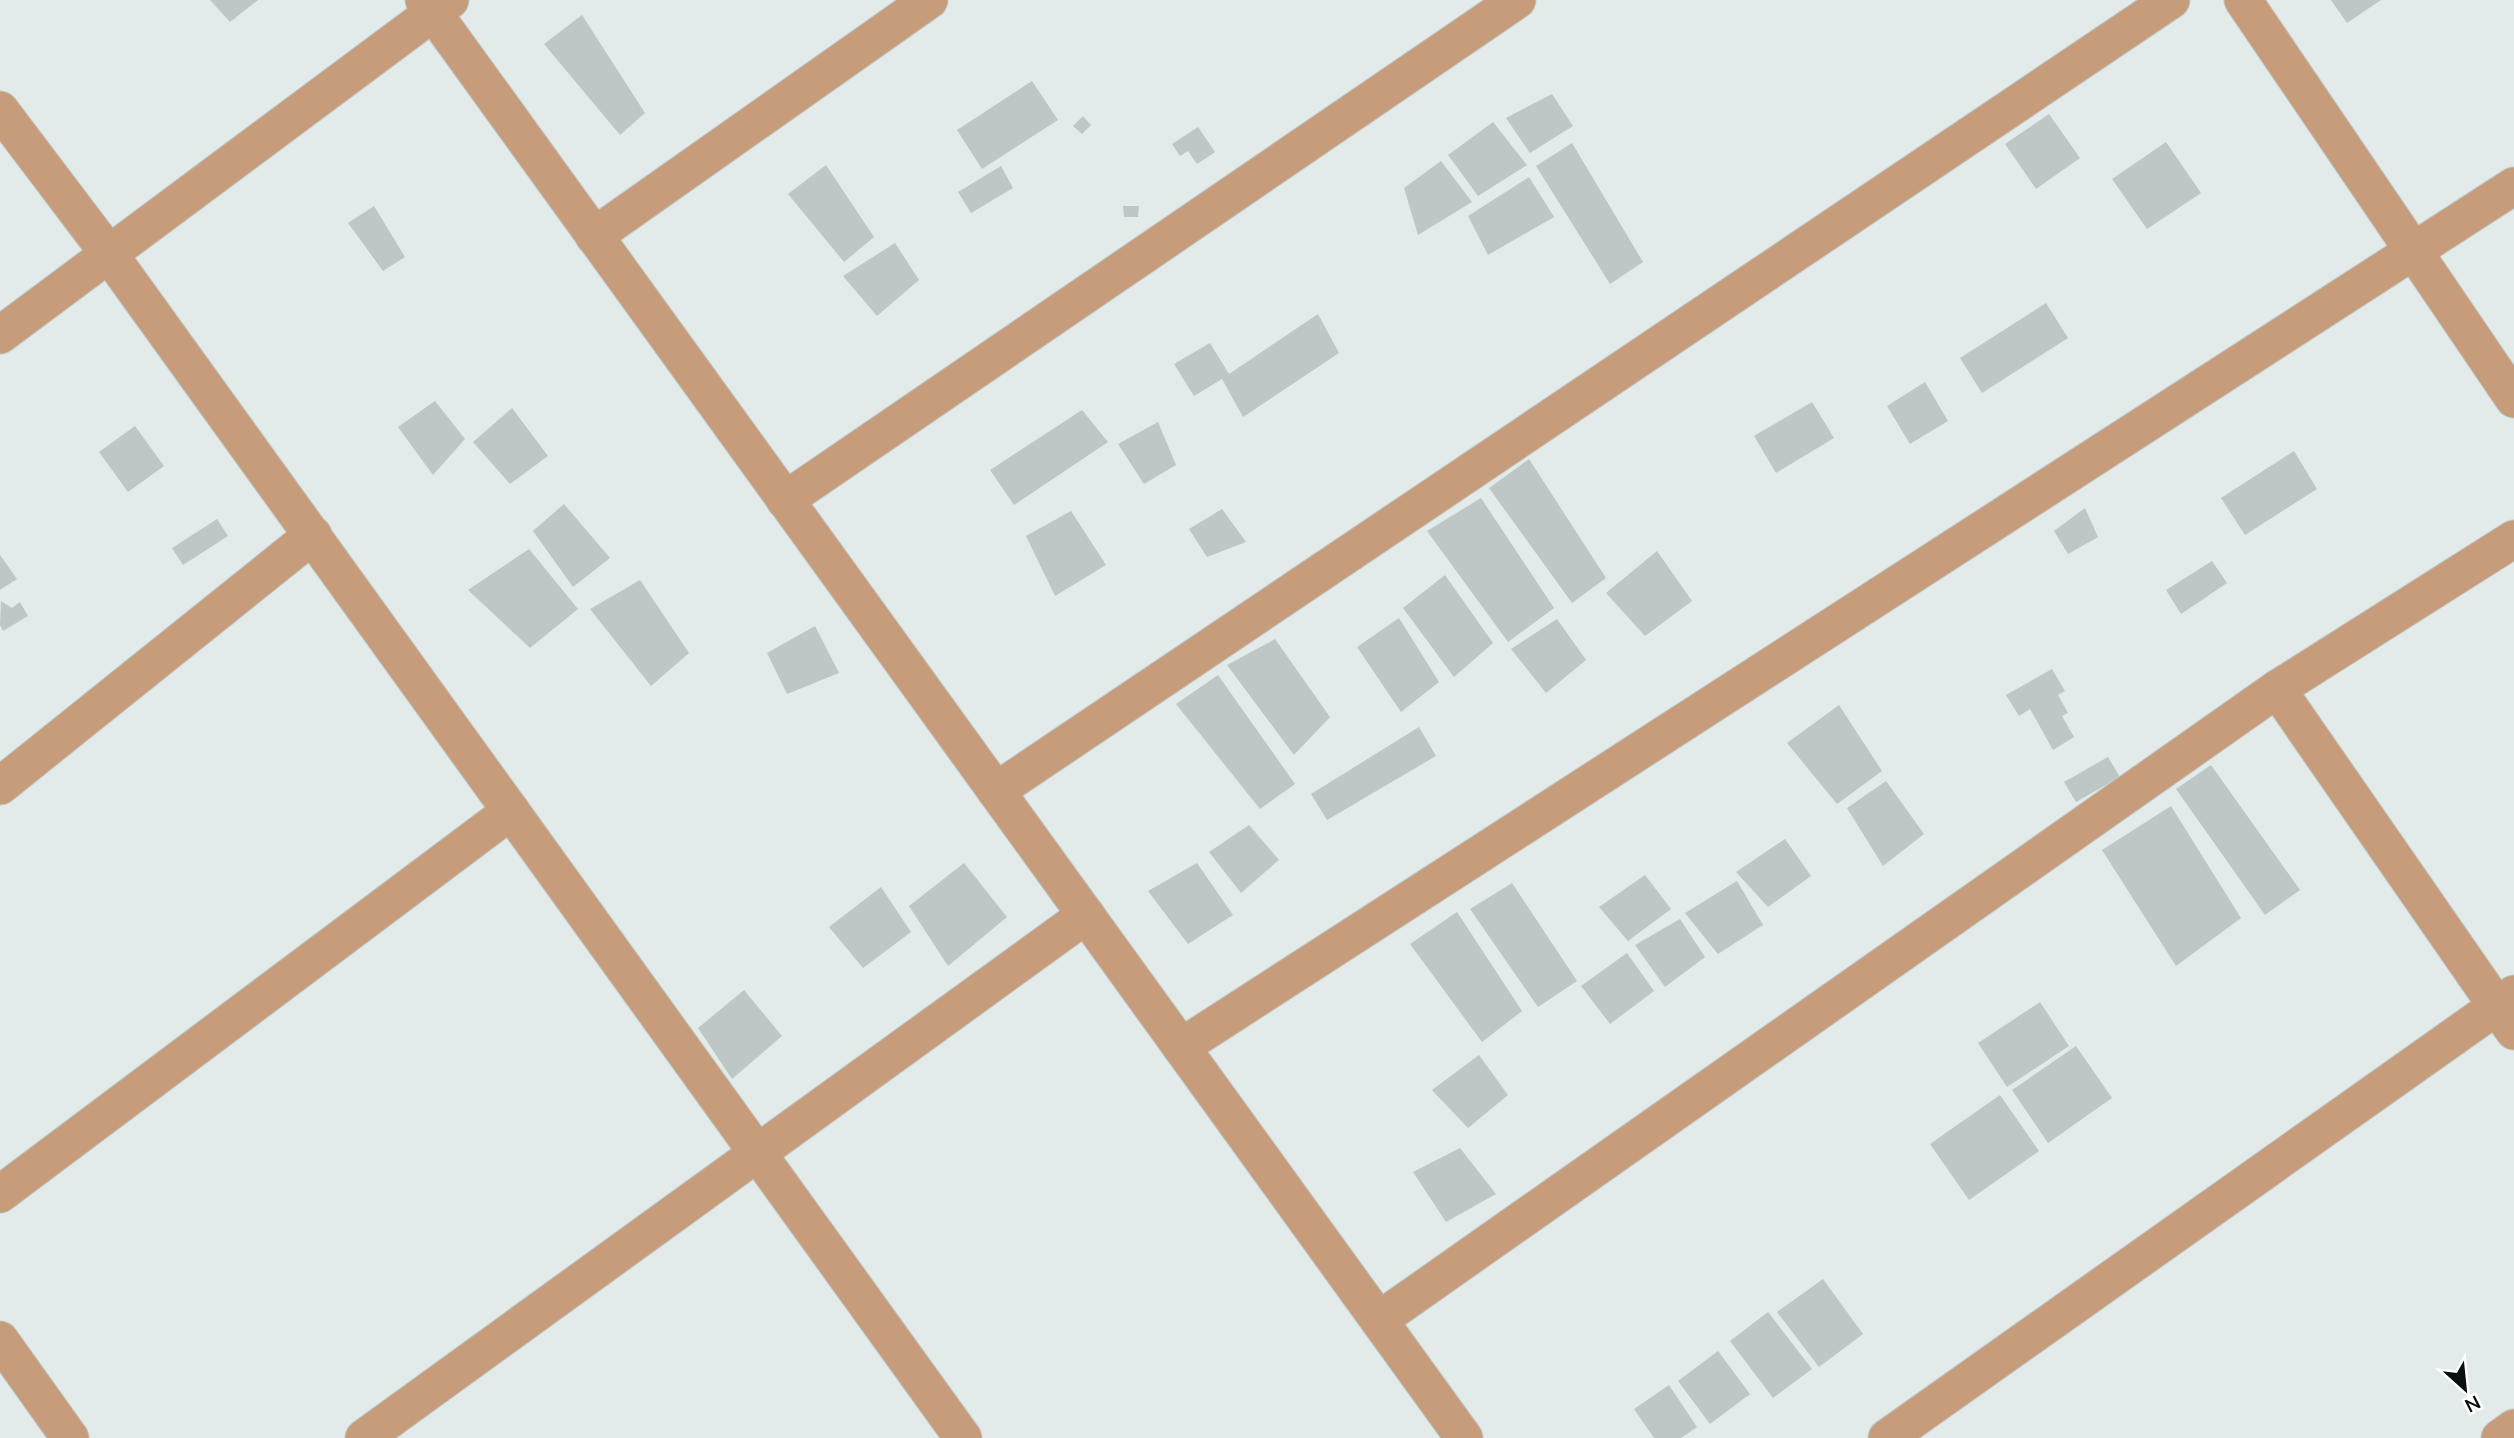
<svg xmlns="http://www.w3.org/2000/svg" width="2514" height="1438" font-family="Mulish,sans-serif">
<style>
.building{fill:#bdc7c5}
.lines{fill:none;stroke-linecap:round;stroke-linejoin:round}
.street-casing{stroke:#c0c8c7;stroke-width:39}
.street{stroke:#c69c7b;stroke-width:37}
</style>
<rect width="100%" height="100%" fill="#e2ebea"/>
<g class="building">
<path d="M210,0H258L230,22Z"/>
<path d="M2331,0H2381L2347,23Z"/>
<path d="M582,15L645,113L620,135L544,44Z"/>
<path d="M1032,81L1058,120L982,169L957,130Z"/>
<path d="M1552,94L1573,126L1530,153L1506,118Z"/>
<path d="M2049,114L2080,158L2036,189L2005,144Z"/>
<path d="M1083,116L1091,125L1082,134L1073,126Z"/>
<path d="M1493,122L1527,165L1478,196L1448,155Z"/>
<path d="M1198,127L1215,152L1197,164L1188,151L1180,156L1172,144Z"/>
<path d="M2166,142L2201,193L2147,229L2112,179Z"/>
<path d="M1572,143L1643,262L1610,284L1536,166Z"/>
<path d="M1441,161L1472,202L1418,235L1404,188Z"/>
<path d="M826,165L874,237L844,262L788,194Z"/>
<path d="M1001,166L1013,188L971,213L958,192Z"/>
<path d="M1529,177L1554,217L1488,255L1468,216Z"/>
<path d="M374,206L405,257L383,271L348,223Z"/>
<path d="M1123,206H1139L1138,217H1124Z"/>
<path d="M895,243L919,280L877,316L843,276Z"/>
<path d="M2046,303L2068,338L1982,393L1960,358Z"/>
<path d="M1318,314L1339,353L1243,417L1222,379L1194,396L1174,364L1210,343L1229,374Z"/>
<path d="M1925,382L1948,421L1910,444L1887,406Z"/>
<path d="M435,401L465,439L433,475L398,427Z"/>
<path d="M1812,402L1834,438L1776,473L1754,436Z"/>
<path d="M512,408L548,456L510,484L473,442Z"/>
<path d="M1082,410L1108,442L1014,505L990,470Z"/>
<path d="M1158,422L1176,465L1144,484L1118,444Z"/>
<path d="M135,426L164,466L128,492L99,452Z"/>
<path d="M2294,451L2317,489L2245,535L2221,498Z"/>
<path d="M1529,459L1606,578L1572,603L1489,488Z"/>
<path d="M1481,498L1554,608L1508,642L1427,531Z"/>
<path d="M564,504L610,558L573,587L533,531Z"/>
<path d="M2085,508L2098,537L2068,554L2054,531Z"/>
<path d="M1222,509L1246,542L1207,557L1189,529Z"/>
<path d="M1071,511L1106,565L1055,596L1026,536Z"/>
<path d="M217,519L228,536L183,565L172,548Z"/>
<path d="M529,549L578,609L530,648L468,590Z"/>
<path d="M1657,551L1692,601L1645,636L1606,593Z"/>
<path d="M0,555L17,579L0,590Z"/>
<path d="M2212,561L2227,583L2181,614L2166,590Z"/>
<path d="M1445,575L1493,643L1454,677L1403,608Z"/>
<path d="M640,580L689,653L651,686L590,609Z"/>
<path d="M1,601L12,608L20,602L28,616L3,631L0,625Z"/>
<path d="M1399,618L1439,682L1401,712L1357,647Z"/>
<path d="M1557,619L1586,660L1546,693L1511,649Z"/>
<path d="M815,626L839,673L787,694L767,653Z"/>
<path d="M1275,639L1330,717L1294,755L1227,665Z"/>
<path d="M2052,669L2065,691L2058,695L2068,713L2062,716L2074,737L2053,750L2030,709L2019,716L2006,695Z"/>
<path d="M1218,675L1295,784L1260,809L1176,704Z"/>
<path d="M1839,705L1882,771L1837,804L1787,743Z"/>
<path d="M1419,727L1436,756L1327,820L1311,794Z"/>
<path d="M2108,757L2120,777L2076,802L2064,782Z"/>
<path d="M2211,765L2300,890L2265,915L2176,789Z"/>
<path d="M1886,781L1924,834L1883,866L1847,808Z"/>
<path d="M2171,806L2241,918L2176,966L2102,850Z"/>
<path d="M1249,825L1279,860L1241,893L1209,852Z"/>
<path d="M1785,839L1811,876L1768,907L1736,872Z"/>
<path d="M964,863L1007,917L948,966L909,906Z"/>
<path d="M1197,863L1233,915L1188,944L1148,891Z"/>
<path d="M1645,875L1671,909L1628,941L1599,907Z"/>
<path d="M1737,881L1763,925L1718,954L1685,913Z"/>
<path d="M1512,883L1577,981L1538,1007L1470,909Z"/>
<path d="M881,887L911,932L863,968L829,927Z"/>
<path d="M1457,912L1522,1011L1482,1042L1410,944Z"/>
<path d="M1680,919L1705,957L1665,987L1635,945Z"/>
<path d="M1627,953L1654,991L1610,1024L1581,986Z"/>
<path d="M744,990L782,1036L732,1079L698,1028Z"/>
<path d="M2040,1002L2069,1046L2007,1087L1978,1043Z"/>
<path d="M2076,1046L2112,1098L2048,1143L2012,1090Z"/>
<path d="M1479,1055L1508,1095L1468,1128L1432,1090Z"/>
<path d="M2000,1095L2039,1151L1969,1200L1930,1144Z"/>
<path d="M1460,1148L1496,1194L1446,1222L1413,1172Z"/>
<path d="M1823,1279L1863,1334L1819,1367L1777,1312Z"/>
<path d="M1768,1312L1812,1369L1773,1398L1730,1341Z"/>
<path d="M1718,1351L1750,1394L1710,1424L1678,1381Z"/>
<path d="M1669,1385L1697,1427L1681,1438H1654L1634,1409Z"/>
</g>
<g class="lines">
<defs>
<g id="street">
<path d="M424,0L1464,1438"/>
<path d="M2243,0L2514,399"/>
<path d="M0,110L109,254L963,1438"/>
<path d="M594,236L929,0"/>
<path d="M0,335L450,0"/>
<path d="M785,500L1517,0"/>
<path d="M2277,689L2514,1031"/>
<path d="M0,786L313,535"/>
<path d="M996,791L2171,0"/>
<path d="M1181,1047L2514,186"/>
<path d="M0,1194L511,811"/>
<path d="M1379,1320L2277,689L2514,539"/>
<path d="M0,1340L70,1438"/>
<path d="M364,1438L1086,915"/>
<path d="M1887,1438L2514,994"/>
<path d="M2500,1438L2514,1428"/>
</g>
</defs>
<use href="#street" class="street-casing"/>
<use href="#street" class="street"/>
</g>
<g transform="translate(2465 1389) rotate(153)" stroke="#ffffff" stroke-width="5" paint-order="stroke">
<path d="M0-5L12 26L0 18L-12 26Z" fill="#0c0f0f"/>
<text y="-10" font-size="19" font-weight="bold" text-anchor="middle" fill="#0c0f0f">N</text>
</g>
</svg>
